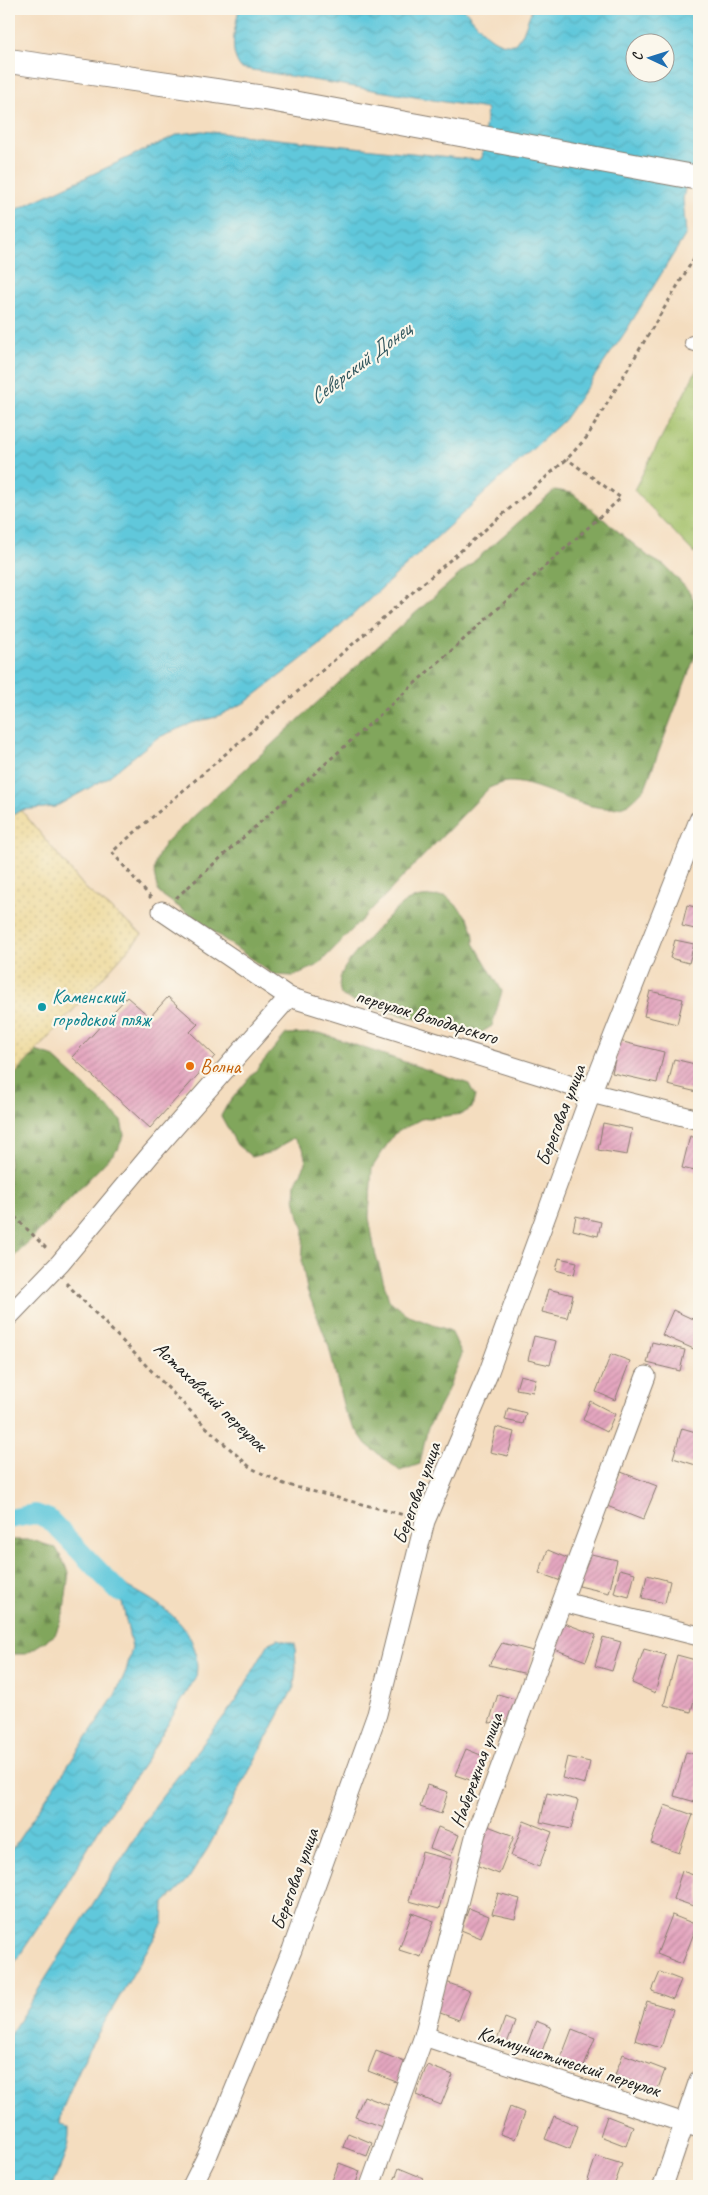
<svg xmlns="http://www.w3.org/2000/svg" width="708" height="2195" font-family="Caveat,sans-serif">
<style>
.grass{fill:url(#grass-tufts);stroke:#5f6e42}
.forest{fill:url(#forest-firs);stroke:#4e613c}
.sand{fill:url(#sand-dots);stroke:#857b5d}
.water{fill:url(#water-waves);stroke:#3e727c;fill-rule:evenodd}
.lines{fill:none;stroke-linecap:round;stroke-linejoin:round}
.canal{stroke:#60c8db;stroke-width:20}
.building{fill:url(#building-hatch)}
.pedestrian-casing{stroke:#887c6e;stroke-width:16}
.minor-casing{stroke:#887c6e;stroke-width:21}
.tertiary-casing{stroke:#887c6e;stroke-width:26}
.path{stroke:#887c6e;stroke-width:3;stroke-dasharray:4 4;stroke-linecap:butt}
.pedestrian{stroke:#fff;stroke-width:14}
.minor{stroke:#fff;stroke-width:19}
.tertiary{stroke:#fff;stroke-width:24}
.culture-dot{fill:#0f9aa8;stroke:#fbf7ec;stroke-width:2}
.food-dot{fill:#e8710a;stroke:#fbf7ec;stroke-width:2}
.labels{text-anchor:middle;stroke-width:4.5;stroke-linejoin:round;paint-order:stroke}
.culture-label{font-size:20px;fill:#0d838f;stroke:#fbf7ec;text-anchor:start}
.street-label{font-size:20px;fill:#1c1c1c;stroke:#fbf7ec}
.food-label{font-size:20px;fill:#c56008;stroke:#fbf7ec;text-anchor:start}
.water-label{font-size:21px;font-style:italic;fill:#34585f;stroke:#fbf7ec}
</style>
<defs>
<pattern id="grass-tufts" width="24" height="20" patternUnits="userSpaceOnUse" patternTransform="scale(1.25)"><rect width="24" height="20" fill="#a2c068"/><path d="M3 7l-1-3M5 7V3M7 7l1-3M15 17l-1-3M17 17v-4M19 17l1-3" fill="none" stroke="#8ba45a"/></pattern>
<pattern id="forest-firs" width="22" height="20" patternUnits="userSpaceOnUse" patternTransform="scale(1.25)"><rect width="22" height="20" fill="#81a65c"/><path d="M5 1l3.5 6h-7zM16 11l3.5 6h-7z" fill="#69864b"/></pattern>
<pattern id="sand-dots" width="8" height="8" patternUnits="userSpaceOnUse" patternTransform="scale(1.25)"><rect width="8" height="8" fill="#eeda9e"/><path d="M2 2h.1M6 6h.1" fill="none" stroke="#ccba88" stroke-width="1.8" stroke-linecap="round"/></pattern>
<pattern id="water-waves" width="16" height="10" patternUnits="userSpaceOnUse" patternTransform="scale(1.25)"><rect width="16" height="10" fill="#60c8db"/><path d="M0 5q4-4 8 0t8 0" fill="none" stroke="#53abbb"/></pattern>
<pattern id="building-hatch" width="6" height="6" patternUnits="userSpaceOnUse" patternTransform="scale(1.25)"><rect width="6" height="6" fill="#e4a6bf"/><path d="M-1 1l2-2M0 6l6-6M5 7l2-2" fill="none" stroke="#c38ea4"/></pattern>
</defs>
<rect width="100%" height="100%" fill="#fbf7ec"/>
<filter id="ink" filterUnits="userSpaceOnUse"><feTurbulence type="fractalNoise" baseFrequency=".02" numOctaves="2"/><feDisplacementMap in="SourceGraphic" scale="10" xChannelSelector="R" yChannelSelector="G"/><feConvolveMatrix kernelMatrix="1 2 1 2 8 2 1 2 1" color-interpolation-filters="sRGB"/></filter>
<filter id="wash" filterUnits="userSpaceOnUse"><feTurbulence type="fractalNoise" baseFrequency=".0096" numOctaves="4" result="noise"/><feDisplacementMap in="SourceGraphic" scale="20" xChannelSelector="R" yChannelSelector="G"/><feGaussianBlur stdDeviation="1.12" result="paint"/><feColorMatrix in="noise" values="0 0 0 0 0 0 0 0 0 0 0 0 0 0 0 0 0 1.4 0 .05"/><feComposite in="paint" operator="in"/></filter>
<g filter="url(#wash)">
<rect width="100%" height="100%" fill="#f4ddbf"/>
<path class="grass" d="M699,365V550L694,553L634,490Z"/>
<g class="forest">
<path d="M555,490L572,493L649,557L665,566L689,591L699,609L697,651L645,788C640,793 634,800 628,804C593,821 543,780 507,782C501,783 494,786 489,788L318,965L293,976L274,975L159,893C151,870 153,862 166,842L386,639Z"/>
<path d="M446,896C461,909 475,921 474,943L502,991L492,1026L479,1034L462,1031L357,1003L341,995C338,985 339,978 344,969C351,956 395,907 407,901C420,895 433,897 446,896Z"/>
<path d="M320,1033L469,1084L475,1096L472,1108L462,1114L421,1119L394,1134L372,1168L369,1217L375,1252L389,1300L409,1316L451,1331L462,1354L446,1394L427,1430L420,1464L400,1471L366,1444L345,1413L329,1347L307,1290L302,1263L304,1229L299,1218L295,1198L296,1182L306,1163L303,1148L293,1138L272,1152L252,1157L237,1145L221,1116L227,1105L286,1034Z"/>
<path d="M29,1049L52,1056L121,1120L124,1135L118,1149L9,1262V1061Z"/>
<path d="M9,1540H32L56,1548L69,1572L64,1611L55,1635L25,1654H9Z"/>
</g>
<path class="sand" d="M21,810L86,889L142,934L9,1081V817Z"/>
<g class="water">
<path d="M239,9H464C479,25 491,47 515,44L523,33L532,9H699V156L695,160L687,180L683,199L686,234L624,334L564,420L320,645L246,702L216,717L192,723L157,738L107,778L55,807L21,810L9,817V213L179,134L202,131L478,160L482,158L487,109L241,68C228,52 235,28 239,9ZM636,42H666V72H636Z"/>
<path d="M101,1573C144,1595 205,1620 196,1677L144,1764L101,1826L62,1892L9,1971V1854L115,1695L126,1671L132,1648L122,1602Z"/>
<path d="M278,1639L295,1644L296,1667L294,1687L208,1848L187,1881L164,1903L163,1923L87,2052L62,2110L60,2123L69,2128C70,2149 60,2167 52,2186H9V2036L155,1806L235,1702L269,1643Z"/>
</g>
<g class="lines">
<path class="canal" d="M9,1519L35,1514L49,1519L119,1592"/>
</g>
<g id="blocks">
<g class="building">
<path d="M687,905L699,908V930L682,926Z"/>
<path d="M675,940L694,944L689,963L670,958Z"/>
<path d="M650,991L683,999L677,1024L644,1016Z"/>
<path d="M127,997L150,1017L168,997L198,1024L190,1032L215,1056L150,1128L72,1057Z"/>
<path d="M619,1041L664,1052L657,1083L612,1073Z"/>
<path d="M674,1059L699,1065L697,1092L668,1085Z"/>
<path d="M603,1123L632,1129L627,1155L598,1150Z"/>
<path d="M690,1136L699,1139V1172L682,1168Z"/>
<path d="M576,1216L601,1222L598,1236L573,1230Z"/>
<path d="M559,1258L577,1262L574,1275L556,1270Z"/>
<path d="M548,1289L573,1295L567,1318L542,1312Z"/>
<path d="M673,1310L699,1322V1344L696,1350L662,1335Z"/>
<path d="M534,1336L556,1341L550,1365L528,1360Z"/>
<path d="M652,1342L685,1350L680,1371L647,1363Z"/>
<path d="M611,1354L630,1361L615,1400L596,1392Z"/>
<path d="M520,1375L536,1379L533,1392L516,1389Z"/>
<path d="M590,1401L615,1414L607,1432L583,1420Z"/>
<path d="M508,1408L526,1413L523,1424L505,1420Z"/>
<path d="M496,1427L514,1432L508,1456L490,1452Z"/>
<path d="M682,1428L699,1433V1466L673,1458Z"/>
<path d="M621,1472L657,1486L643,1520L607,1506Z"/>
<path d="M548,1550L569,1559L561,1581L539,1573Z"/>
<path d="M587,1553L617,1560L609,1593L579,1586Z"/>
<path d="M620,1569L635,1573L629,1597L614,1593Z"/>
<path d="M647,1575L670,1581L665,1603L642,1598Z"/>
<path d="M564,1623L596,1635L586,1661L554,1649Z"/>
<path d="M603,1637L621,1642L612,1671L595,1666Z"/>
<path d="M502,1643L533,1651L527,1674L489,1665Z"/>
<path d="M644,1649L666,1655L655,1693L632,1683Z"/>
<path d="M677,1655L699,1661V1680L691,1712L664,1705Z"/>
<path d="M498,1694L515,1699L507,1721L489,1723Z"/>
<path d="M466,1749L488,1758L476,1782L455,1775Z"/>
<path d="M686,1752L699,1755V1803L674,1796Z"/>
<path d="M567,1757L590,1762L585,1784L562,1778Z"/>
<path d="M427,1785L448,1792L441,1814L420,1807Z"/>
<path d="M547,1793L578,1800L571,1829L540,1822Z"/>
<path d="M665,1805L693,1815L679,1853L651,1843Z"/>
<path d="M524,1821L552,1832L539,1867L511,1856Z"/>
<path d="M488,1826L514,1836L499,1874L473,1864Z"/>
<path d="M438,1827L459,1835L451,1856L430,1848Z"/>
<path d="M422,1852L452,1860L439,1909L409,1901Z"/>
<path d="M682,1871L699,1877V1908L673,1899Z"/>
<path d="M498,1893L520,1899L515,1919L492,1914Z"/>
<path d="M469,1908L489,1916L481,1938L461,1930Z"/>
<path d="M412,1913L434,1921L421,1957L399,1950Z"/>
<path d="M672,1915L697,1925L682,1964L657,1954Z"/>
<path d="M660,1972L681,1980L673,1999L652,1991Z"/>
<path d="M446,1982L470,1991L459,2020L435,2011Z"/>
<path d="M647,2001L673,2009L661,2048L635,2040Z"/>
<path d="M505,2018L515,2022L506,2046L496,2043Z"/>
<path d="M536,2021L551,2027L539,2059L524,2053Z"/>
<path d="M572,2029L595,2038L582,2072L559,2063Z"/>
<path d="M376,2051L407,2063L399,2083L368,2071Z"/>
<path d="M623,2054L665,2070L657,2091L615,2075Z"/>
<path d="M427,2065L453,2075L441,2105L416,2095Z"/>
<path d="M364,2096L390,2106L382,2127L355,2117Z"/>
<path d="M510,2107L525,2113L515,2139L500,2134Z"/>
<path d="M554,2116L578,2126L570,2149L545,2139Z"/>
<path d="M607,2116L633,2126L626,2146L600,2136Z"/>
<path d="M348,2133L372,2143L367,2156L343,2147Z"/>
<path d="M596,2156L622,2164L614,2186H586Z"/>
<path d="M339,2163L360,2171L355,2186H340L331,2183Z"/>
<path d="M399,2168L423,2178L420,2186H392Z"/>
</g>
</g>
</g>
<g filter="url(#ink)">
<use href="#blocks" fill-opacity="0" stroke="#887c6e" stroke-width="1"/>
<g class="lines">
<defs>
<path id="pedestrian" d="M692,343L699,345"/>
<g id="minor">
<path d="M162,911L289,997L543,1076L591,1093L699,1120"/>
<path d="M9,1316L60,1263L151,1154L289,997"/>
<path d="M563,1602L699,1636"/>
<path d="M424,2036L699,2128"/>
<path d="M192,2186L209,2152L292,1950L377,1714L425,1521L488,1374L591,1093L699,820"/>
<path d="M370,2186L424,2036L476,1833L646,1376"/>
<path d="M663,2186L699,2080"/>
</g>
<path id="tertiary" d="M9,61L265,98L699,178"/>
</defs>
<use href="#pedestrian" class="pedestrian-casing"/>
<use href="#minor" class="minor-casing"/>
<use href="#tertiary" class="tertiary-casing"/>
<g class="path">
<path d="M151,898L112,852L567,459L587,437L699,250"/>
<path d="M176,898L621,498L567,459"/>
<path d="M9,1211L48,1250"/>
<path d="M66,1283L205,1426L251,1468L284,1484L408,1516"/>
</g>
<use href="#pedestrian" class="pedestrian"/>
<use href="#minor" class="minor"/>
<use href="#tertiary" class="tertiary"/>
</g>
</g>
<circle class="culture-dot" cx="42" cy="1007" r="5"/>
<circle class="food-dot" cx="190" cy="1066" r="5"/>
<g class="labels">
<g class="culture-label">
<text x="52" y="1003">Каменский<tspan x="52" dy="23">городской пляж</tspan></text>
</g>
<g class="street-label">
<text transform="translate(427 1016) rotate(17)" y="7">переулок Володарского</text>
<text transform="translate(560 1115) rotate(-69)" y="7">Береговая улица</text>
<text transform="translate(211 1396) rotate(44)" y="7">Астаховский переулок</text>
<text transform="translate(416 1493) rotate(-70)" y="7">Береговая улица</text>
<text transform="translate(476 1770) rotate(-70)" y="7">Набережная улица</text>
<text transform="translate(294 1879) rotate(-70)" y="7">Береговая улица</text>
<text transform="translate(569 2061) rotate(18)" y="7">Коммунистический переулок</text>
</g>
<g class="food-label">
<text x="200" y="1073">Волна</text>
</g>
<g class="water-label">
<text transform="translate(360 363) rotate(-37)" y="7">Северский Донец</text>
</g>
</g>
<rect width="708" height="2195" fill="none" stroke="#fbf7ec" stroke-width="30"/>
<g transform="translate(650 58) rotate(274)"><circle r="24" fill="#fbf7ec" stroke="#a29f99"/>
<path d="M0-4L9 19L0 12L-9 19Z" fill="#1f6fb2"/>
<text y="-8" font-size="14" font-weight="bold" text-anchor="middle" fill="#1c1c1c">С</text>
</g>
</svg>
